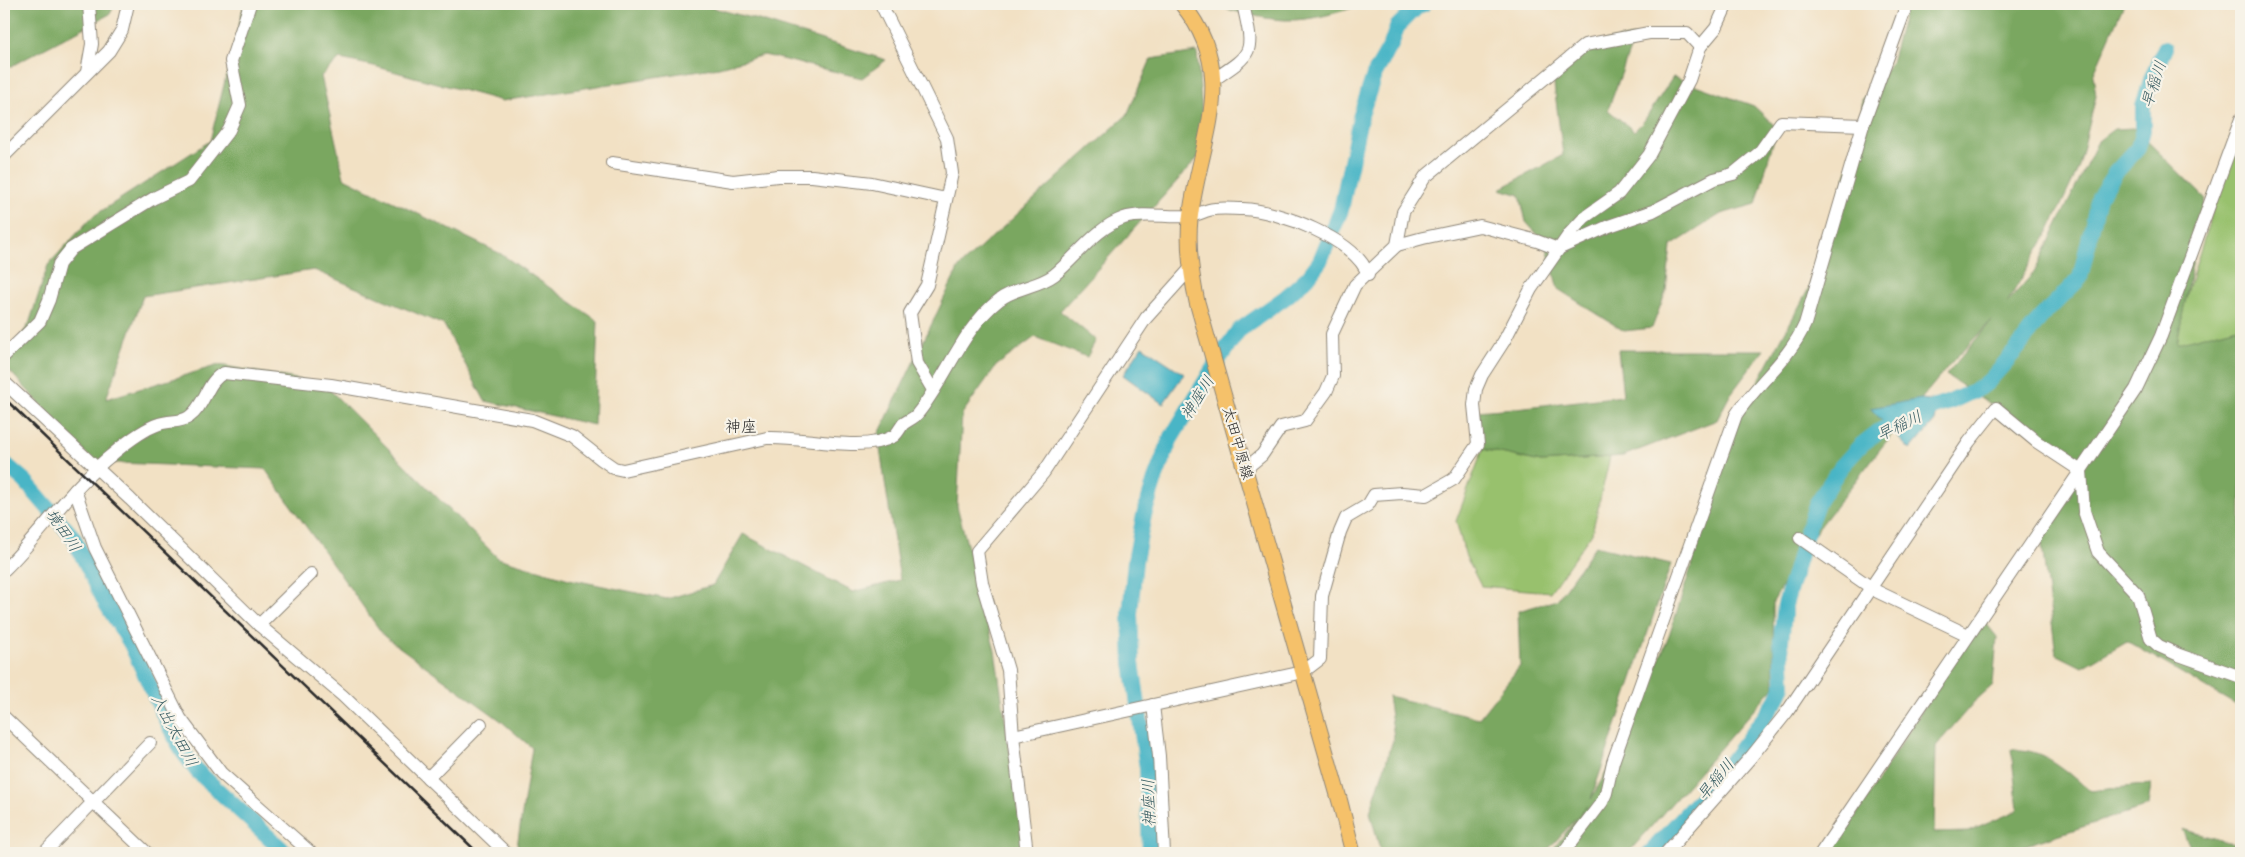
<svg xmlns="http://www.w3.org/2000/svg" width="2245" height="857" font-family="'Playpen Sans','Klee One',sans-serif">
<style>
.green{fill:#98c16d;stroke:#62764c}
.forest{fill:#7aa760;stroke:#526946}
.water{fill:#49b5c6;stroke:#3a7078}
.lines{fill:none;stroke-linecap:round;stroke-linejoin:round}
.river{stroke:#49b5c6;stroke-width:16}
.minor-casing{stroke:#8e8678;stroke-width:14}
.major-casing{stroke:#8e8678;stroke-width:17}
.minor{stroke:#fff;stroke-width:12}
.major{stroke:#f5c16b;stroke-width:15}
.rail{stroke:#2b2b2b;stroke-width:2.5}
.labels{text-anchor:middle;stroke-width:4.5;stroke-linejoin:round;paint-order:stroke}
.street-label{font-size:15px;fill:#2b2b2b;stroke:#f7f3e8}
.water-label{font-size:16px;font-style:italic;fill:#365b61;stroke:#f7f3e8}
.neighbourhood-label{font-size:16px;fill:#2b2b2b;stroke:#f7f3e8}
</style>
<rect width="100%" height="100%" fill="#f7f3e8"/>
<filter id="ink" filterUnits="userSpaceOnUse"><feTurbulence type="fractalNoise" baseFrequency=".02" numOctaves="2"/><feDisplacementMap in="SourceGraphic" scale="10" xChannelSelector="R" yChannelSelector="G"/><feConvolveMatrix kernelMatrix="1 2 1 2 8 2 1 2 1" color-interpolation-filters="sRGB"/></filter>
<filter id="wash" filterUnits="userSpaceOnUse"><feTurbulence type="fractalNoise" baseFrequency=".0096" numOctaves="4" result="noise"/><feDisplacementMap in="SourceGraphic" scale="20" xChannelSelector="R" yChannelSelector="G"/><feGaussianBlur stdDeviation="1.12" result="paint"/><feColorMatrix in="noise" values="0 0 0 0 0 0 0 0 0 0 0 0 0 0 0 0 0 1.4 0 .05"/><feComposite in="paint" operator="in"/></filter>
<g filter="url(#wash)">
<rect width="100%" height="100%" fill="#f2e1c4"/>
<g class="green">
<path d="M2239,125L2241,126V326L2177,344L2185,300Z"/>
<path d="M1483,449L1541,462L1610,457L1592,533L1550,592L1481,586L1466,557L1456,521Z"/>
</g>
<g class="forest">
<path d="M4,4H115L110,14L4,70Z"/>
<path d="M244,4H699L762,21L886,60L862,78L764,55L719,67L502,101L374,66L340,59L321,76L344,178L501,254L598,321L594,425L485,401L444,325L314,270L143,296L106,399L219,365L324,384L498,558L569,579L667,599L713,585L743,534L853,592L900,580L878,436L959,267L1127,115L1151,59L1197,52L1205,150L1060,311L1096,340L1087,357L1035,337L996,366L962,414L957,506L995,651L1025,853H516L532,748L500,720L384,636L265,469L94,462L4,365V360L29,324L48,265L92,217L210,141Z"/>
<path d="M1210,4H1364C1340,12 1312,21 1285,20C1260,19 1233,11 1210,4Z"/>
<path d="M1907,4H2124L2093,75L2096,96L2079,167L2047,235L2007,303L2035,271L2098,141L2114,129L2134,128L2205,198L2177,343L2241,326V708L2127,641L2082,667L2056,654L2040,530L2084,465L1946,375L1993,319L1950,364L1881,448L1805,546L1773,602L1774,687L1628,853H1550L1587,806L1545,853H1381L1370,812L1394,737L1388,696L1479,718L1520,666L1518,611L1557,600L1595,546L1671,564L1591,799L1631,728L1669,636L1740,415L1808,290L1863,125L1862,100L1891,62Z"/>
<path d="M1635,36L1608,110L1634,131L1644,121L1673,77L1754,106L1777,128L1756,204L1721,214L1671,246L1666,291L1652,328L1624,331L1558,289L1546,244L1526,222L1520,195L1500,189L1563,155L1553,77L1585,45Z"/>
<path d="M1618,350H1764L1730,395L1717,420L1623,456L1541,462L1483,449L1475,411L1516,408L1623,396Z"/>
<path d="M1981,617L1997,637L1993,685L1974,702L1936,746L1934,833L1968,832L2018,810L2011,750C2043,747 2067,771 2090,791L2151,784L2148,806L2001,853H1832Z"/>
<path d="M2182,829L2241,846V853H2193Z"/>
</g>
<g class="water">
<path d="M1142,346L1184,374L1163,404L1123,375Z"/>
<path d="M1921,399L1939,401L1935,421L1910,450L1870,408Z"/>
</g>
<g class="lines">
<g class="river">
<path d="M4,463L25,481L73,537L105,602L131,644L165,718L183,752L197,771L286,853"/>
<path d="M1150,853L1147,768L1132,663L1130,614L1135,561L1144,515L1155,479L1170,440L1217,362L1238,331L1286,297L1308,277L1320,261L1341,210L1360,118L1374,75L1391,45L1397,27L1418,6L1424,4"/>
<path d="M1650,853L1719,778L1777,700L1783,685L1781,641L1785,605L1805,537L1817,503L1841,467L1861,445L1879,431L1915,414L1950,402L1980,388L1988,382L2018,348L2040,318L2080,278L2099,197L2115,173L2138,148L2143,130V106L2153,74L2165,48"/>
</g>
</g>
</g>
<g filter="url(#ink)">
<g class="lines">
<defs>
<g id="minor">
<path d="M881,4L947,138L952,173L949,187L927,285L910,313L917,363L933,390"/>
<path d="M87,72L92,44L89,4"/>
<path d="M1213,80C1255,52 1254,53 1243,4"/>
<path d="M4,156L109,51L122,30L128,4"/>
<path d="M612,163L733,181L778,176H812L872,183L946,199"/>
<path d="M1397,245L1423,238L1480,226L1537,241L1558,249"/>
<path d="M1562,247L1609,226L1653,211L1714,179L1733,174L1759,153L1781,122L1863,125"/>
<path d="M4,356L40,321L49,300L59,264L71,249L154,198L189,181L229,130L240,105L231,61L250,4"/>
<path d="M4,382L130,499L259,625L343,696L506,853"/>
<path d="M1245,469L1262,455L1281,427L1305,421L1326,392L1333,376L1332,334L1355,285L1397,245L1403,212L1425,177L1585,45L1649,33H1687L1700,47"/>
<path d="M75,490L95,548L180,718L221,773L311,853"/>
<path d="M1800,538L1876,591L1968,635"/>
<path d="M4,570C42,533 72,486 114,453C127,442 144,429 159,424C170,420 180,423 189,417C205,406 207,380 224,373L331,385L532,420L572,436L601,459L614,468L623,470L767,438C803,436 862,454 894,436C898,433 900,428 903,424C908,420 915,418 918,413C947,377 962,329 999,300C1016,287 1038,287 1054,275C1077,257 1095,228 1124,218C1143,212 1168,218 1188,216C1195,216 1202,212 1209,210C1219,207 1233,209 1243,209C1277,210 1358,240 1368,275"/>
<path d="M259,625L311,574"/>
<path d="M1153,705L1159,756L1164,853"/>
<path d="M4,717L147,853"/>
<path d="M1013,736L1303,672L1320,659L1322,596L1340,532L1346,518L1368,505L1374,495L1402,493L1426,495L1454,479L1478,444L1474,405L1476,389L1482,375L1504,341L1531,289L1570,233L1585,217L1619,193L1649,155L1689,80L1700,47L1716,28L1727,4"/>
<path d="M428,778L481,724"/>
<path d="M44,853L150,743"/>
<path d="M1027,853L1013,736L1008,670L982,583L977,551L1044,472L1146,318L1190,269"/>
<path d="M1563,853L1602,802L1606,793L1613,762L1736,415C1757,383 1789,360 1805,324L1863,125L1907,4"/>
<path d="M1666,853L1751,757L1787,712L1969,442L1996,408L2037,442L2081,471L2084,511L2098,552L2138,595L2151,639L2159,646L2179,655L2241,677"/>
<path d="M1821,853L2136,389L2161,336L2241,119"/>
</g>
<path id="major" d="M1182,4C1241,76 1199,140 1190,219C1187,247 1191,274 1197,302L1340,802L1353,853"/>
</defs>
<use href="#minor" class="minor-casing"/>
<use href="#major" class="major-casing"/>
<use href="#minor" class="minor"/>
<use href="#major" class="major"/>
<path class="rail" d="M4,398L478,853"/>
</g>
</g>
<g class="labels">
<g class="street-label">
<text transform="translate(1238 443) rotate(74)" y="5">太田中原線</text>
</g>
<g class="water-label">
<text transform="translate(2153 84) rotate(-72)" y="6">早稲川</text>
<text transform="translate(1197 397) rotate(-58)" y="6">神座川</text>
<text transform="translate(1899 425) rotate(-26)" y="6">早稲川</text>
<text transform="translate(64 530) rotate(56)" y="6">境田川</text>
<text transform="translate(175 730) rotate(62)" y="6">入出太田川</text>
<text transform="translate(1715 779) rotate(-50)" y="6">早稲川</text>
<text transform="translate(1148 803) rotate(-92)" y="6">神座川</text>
</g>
<g class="neighbourhood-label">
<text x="741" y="432">神座</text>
</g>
</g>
<rect width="2245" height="857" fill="none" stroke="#f7f3e8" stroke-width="20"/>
</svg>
